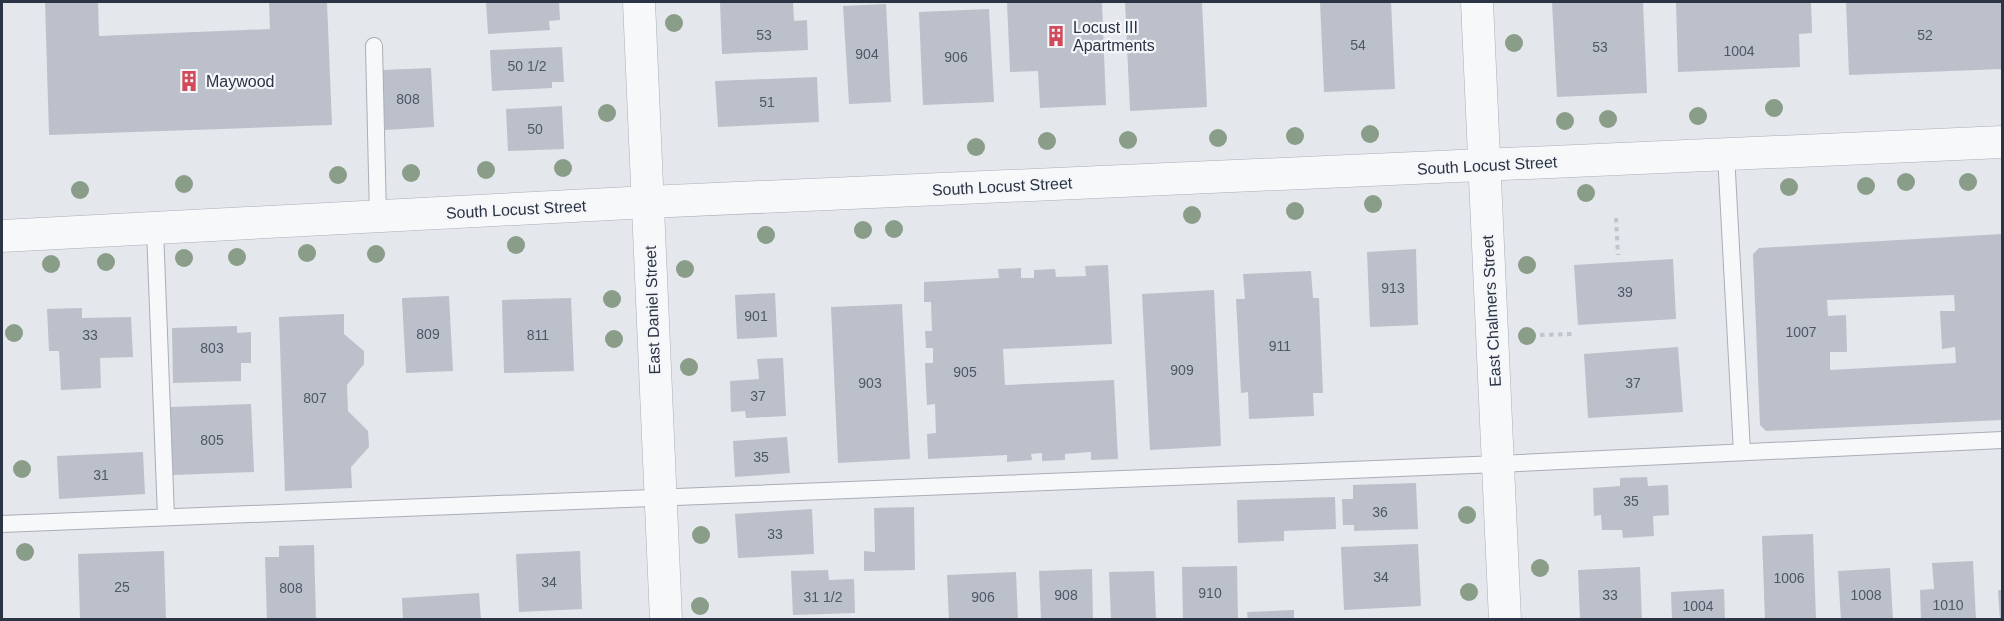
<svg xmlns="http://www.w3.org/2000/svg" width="2004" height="621" font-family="Helvetica,sans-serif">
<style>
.building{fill:#bbc0ca;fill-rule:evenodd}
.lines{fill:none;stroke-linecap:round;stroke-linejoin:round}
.lane-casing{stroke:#a9aeb7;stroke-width:18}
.street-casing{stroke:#a9aeb7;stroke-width:33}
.path{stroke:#c2c5cb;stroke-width:4;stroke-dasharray:4.5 4.5;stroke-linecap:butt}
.lane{stroke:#f7f8fa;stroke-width:16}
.street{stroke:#f7f8fa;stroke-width:32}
.tree{fill:#899d89}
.labels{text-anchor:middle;stroke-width:4.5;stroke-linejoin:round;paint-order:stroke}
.number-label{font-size:14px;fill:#4f5766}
.poi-label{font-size:16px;fill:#2b3445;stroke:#f4f6f9;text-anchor:start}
.street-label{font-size:16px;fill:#2b3445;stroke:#f4f6f9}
</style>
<rect width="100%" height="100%" fill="#e4e7ec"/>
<g class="building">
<path d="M45,2H98L99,36L270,29L269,2H327L332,125L49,135Z"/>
<path d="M486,2H559L560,20L549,21L550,30L488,34Z"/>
<path d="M720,2H793L794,21L807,20L808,50L722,54Z"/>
<path d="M1007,2H1102L1106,105L1040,108L1038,71L1010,72Z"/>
<path d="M1125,2H1202L1207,107L1130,111Z"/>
<path d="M1320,2H1391L1395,89L1324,92Z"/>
<path d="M1552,2H1643L1647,93L1557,97Z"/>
<path d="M1676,2H1811L1812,33L1799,34L1800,67L1678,72Z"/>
<path d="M1846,2H2002V69L1849,75Z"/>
<path d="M886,4L891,102L849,104L843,6Z"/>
<path d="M989,9L994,102L923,105L919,12Z"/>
<path d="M562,47L564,82H552V88L492,91L490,50Z"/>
<path d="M431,68L434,127L385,130L382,70Z"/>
<path d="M817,77L819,122L718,127L715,81Z"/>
<path d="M562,106L564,149L508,151L506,109Z"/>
<path d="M2002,234V420L1766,431L1760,425L1753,254L1759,248ZM1954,295L1955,311H1940L1942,349L1955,347L1956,363L1830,370V352H1847L1846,315L1828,316L1827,300Z"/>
<path d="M1416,249L1418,325L1370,327L1367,252Z"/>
<path d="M1673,259L1676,319L1578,325L1574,265Z"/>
<path d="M1108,265L1112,344L1003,349L1005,385L1114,380L1118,459L1091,460V452L1065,454V460L1042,461V453L1031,454L1032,460L1007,462V455L928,459L927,434L936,433L935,404L927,405L925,363H933V348H926L925,331H932L931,302H924V282L999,278L998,269L1021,268V278H1034V270L1055,269L1056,277L1086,276L1085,266Z"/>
<path d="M1311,271L1313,298H1319L1323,393H1313L1314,416L1249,419L1248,392L1241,393L1236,299H1245L1243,274Z"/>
<path d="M1214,290L1221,446L1150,450L1142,294Z"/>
<path d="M775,293L777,337L737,339L735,295Z"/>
<path d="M449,296L453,371L406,373L402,298Z"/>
<path d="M571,298L574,371L504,373L502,300Z"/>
<path d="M902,304L910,459L838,463L831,307Z"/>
<path d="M82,308V318L131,317L133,357L100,358L101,388L61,390L59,351H49L47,309Z"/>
<path d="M344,314V334L364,351V364L347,385L348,411L368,431L369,447L351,467L352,488L285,491L279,317Z"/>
<path d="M237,326V333L251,332V363H241V381L173,383L172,328Z"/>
<path d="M1678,347L1683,412L1588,418L1584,354Z"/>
<path d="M783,358L786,416L746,418L745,411L731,412L730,381L759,379L757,359Z"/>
<path d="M251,404L254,472L173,475L170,407Z"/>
<path d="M787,437L790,473L735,477L733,441Z"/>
<path d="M143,452L145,494L59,499L57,456Z"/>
<path d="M1647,477L1648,486L1668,485L1669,515L1653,516L1654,536L1623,538L1622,530H1602L1601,515L1594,516L1593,488L1620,486V478Z"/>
<path d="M1416,483L1418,529L1354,531V525H1343L1342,499H1353V485Z"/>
<path d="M1335,497L1336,529L1284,531V541L1238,543L1237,500Z"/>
<path d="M914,507L915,570L864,571V551L875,552L874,508Z"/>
<path d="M812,509L814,554L738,558L735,514Z"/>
<path d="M1813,534L1816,620H1765L1762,536Z"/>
<path d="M1418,544L1421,606L1344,610L1341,547Z"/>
<path d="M314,545L316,620H267L265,557H279V546Z"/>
<path d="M164,551L166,620H80L78,554Z"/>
<path d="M580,551L582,609L519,612L516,554Z"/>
<path d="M1973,561L1976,620H1921L1920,590L1934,589L1932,563Z"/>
<path d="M1237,566L1238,620H1183L1182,567Z"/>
<path d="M1640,567L1642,620H1580L1578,570Z"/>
<path d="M1890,568L1893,620H1841L1838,571Z"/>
<path d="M1092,569L1093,620H1041L1039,571Z"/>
<path d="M828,570L829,580L854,579L855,613L793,615L791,571Z"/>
<path d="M1154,571L1156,620H1111L1109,572Z"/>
<path d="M1016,572L1018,620H949L947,575Z"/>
<path d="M1724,589L1725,620H1672L1671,592Z"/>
<path d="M1998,590H2002V620H2000Z"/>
<path d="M479,593L481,620H403L402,598Z"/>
<path d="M1294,610V620H1248L1247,612Z"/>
</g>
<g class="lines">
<defs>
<g id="lane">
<path d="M374,46L378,217"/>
<path d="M1726,154L1742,452"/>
<path d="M155,229L166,517"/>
<path d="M2,524L1498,464L2002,440"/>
</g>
<g id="street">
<path d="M639,2L666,620"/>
<path d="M1477,2L1505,620"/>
<path d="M2,236L648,202L2002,142"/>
</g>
</defs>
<use href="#lane" class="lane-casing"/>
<use href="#street" class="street-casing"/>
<g class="path">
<path d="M1616,218L1618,255"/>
<path d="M1540,335L1574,334"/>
</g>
<use href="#lane" class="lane"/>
<use href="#street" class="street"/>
</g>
<g class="tree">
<circle cx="674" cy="23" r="9"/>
<circle cx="1514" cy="43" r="9"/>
<circle cx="1774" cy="108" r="9"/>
<circle cx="607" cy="113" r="9"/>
<circle cx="1698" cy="116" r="9"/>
<circle cx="1608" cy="119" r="9"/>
<circle cx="1565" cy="121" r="9"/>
<circle cx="1370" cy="134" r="9"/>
<circle cx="1295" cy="136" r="9"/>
<circle cx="1218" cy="138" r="9"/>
<circle cx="1128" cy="140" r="9"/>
<circle cx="1047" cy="141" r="9"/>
<circle cx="976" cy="147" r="9"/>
<circle cx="563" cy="168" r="9"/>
<circle cx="486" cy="170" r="9"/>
<circle cx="411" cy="173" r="9"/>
<circle cx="338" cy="175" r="9"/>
<circle cx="1906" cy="182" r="9"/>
<circle cx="1968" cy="182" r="9"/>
<circle cx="184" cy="184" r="9"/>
<circle cx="1866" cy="186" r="9"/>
<circle cx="1789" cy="187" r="9"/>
<circle cx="80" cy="190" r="9"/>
<circle cx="1586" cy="193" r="9"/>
<circle cx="1373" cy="204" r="9"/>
<circle cx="1295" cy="211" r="9"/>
<circle cx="1192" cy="215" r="9"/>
<circle cx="894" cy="229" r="9"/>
<circle cx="863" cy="230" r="9"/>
<circle cx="766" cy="235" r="9"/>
<circle cx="516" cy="245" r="9"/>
<circle cx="307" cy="253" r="9"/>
<circle cx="376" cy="254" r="9"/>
<circle cx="237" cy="257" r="9"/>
<circle cx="184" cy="258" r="9"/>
<circle cx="106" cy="262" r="9"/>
<circle cx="51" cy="264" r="9"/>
<circle cx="1527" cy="265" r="9"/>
<circle cx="685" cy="269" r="9"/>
<circle cx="612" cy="299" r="9"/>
<circle cx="14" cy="333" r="9"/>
<circle cx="1527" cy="336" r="9"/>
<circle cx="614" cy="339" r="9"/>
<circle cx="689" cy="367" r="9"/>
<circle cx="22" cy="469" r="9"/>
<circle cx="1467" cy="515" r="9"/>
<circle cx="701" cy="535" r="9"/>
<circle cx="25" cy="552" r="9"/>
<circle cx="1540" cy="568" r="9"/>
<circle cx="1469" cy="592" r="9"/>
<circle cx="700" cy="606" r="9"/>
</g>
<defs>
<symbol id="building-bare" viewBox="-9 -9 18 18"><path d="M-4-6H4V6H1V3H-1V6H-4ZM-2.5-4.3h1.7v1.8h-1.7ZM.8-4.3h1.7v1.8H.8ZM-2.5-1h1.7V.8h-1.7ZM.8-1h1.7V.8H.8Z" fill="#d1495b" stroke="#f4f6f9" stroke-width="2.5" paint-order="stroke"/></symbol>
</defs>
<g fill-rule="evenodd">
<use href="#building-bare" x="1041" y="21" width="30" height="30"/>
<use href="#building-bare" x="174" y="66" width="30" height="30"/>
</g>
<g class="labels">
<g class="number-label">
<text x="764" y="40">53</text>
<text x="1925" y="40">52</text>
<text x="1358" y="50">54</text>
<text x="1600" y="52">53</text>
<text x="1739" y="56">1004</text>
<text x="867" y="59">904</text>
<text x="956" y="62">906</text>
<text x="527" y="71">50 1/2</text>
<text x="408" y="104">808</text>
<text x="767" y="107">51</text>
<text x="535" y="134">50</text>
<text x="1393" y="293">913</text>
<text x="1625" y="297">39</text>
<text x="756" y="321">901</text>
<text x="1801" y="337">1007</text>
<text x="428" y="339">809</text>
<text x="90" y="340">33</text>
<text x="538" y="340">811</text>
<text x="1280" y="351">911</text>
<text x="212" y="353">803</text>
<text x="1182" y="375">909</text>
<text x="965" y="377">905</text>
<text x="870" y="388">903</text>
<text x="1633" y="388">37</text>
<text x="758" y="401">37</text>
<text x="315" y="403">807</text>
<text x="212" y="445">805</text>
<text x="761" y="462">35</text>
<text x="101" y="480">31</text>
<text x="1631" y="506">35</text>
<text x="1380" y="517">36</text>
<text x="775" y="539">33</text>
<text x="1381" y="582">34</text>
<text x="1789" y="583">1006</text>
<text x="549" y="587">34</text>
<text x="122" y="592">25</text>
<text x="291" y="593">808</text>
<text x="1210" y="598">910</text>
<text x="1066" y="600">908</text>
<text x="1610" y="600">33</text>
<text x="1866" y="600">1008</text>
<text x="823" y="602">31 1/2</text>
<text x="983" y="602">906</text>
<text x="1948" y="610">1010</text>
<text x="1698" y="611">1004</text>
</g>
<g class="poi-label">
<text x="1073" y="33">Locust III<tspan x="1073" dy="18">Apartments</tspan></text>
<text x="206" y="87">Maywood</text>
</g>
<g class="street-label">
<text transform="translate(1487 165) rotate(-3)" y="6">South Locust Street</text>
<text transform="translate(1002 186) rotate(-3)" y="6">South Locust Street</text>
<text transform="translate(516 209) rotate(-3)" y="6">South Locust Street</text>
<text transform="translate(652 310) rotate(-92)" y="6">East Daniel Street</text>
<text transform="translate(1491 311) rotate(-93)" y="6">East Chalmers Street</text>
</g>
</g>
<rect width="2004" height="621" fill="none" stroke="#2b3445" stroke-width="6"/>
</svg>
